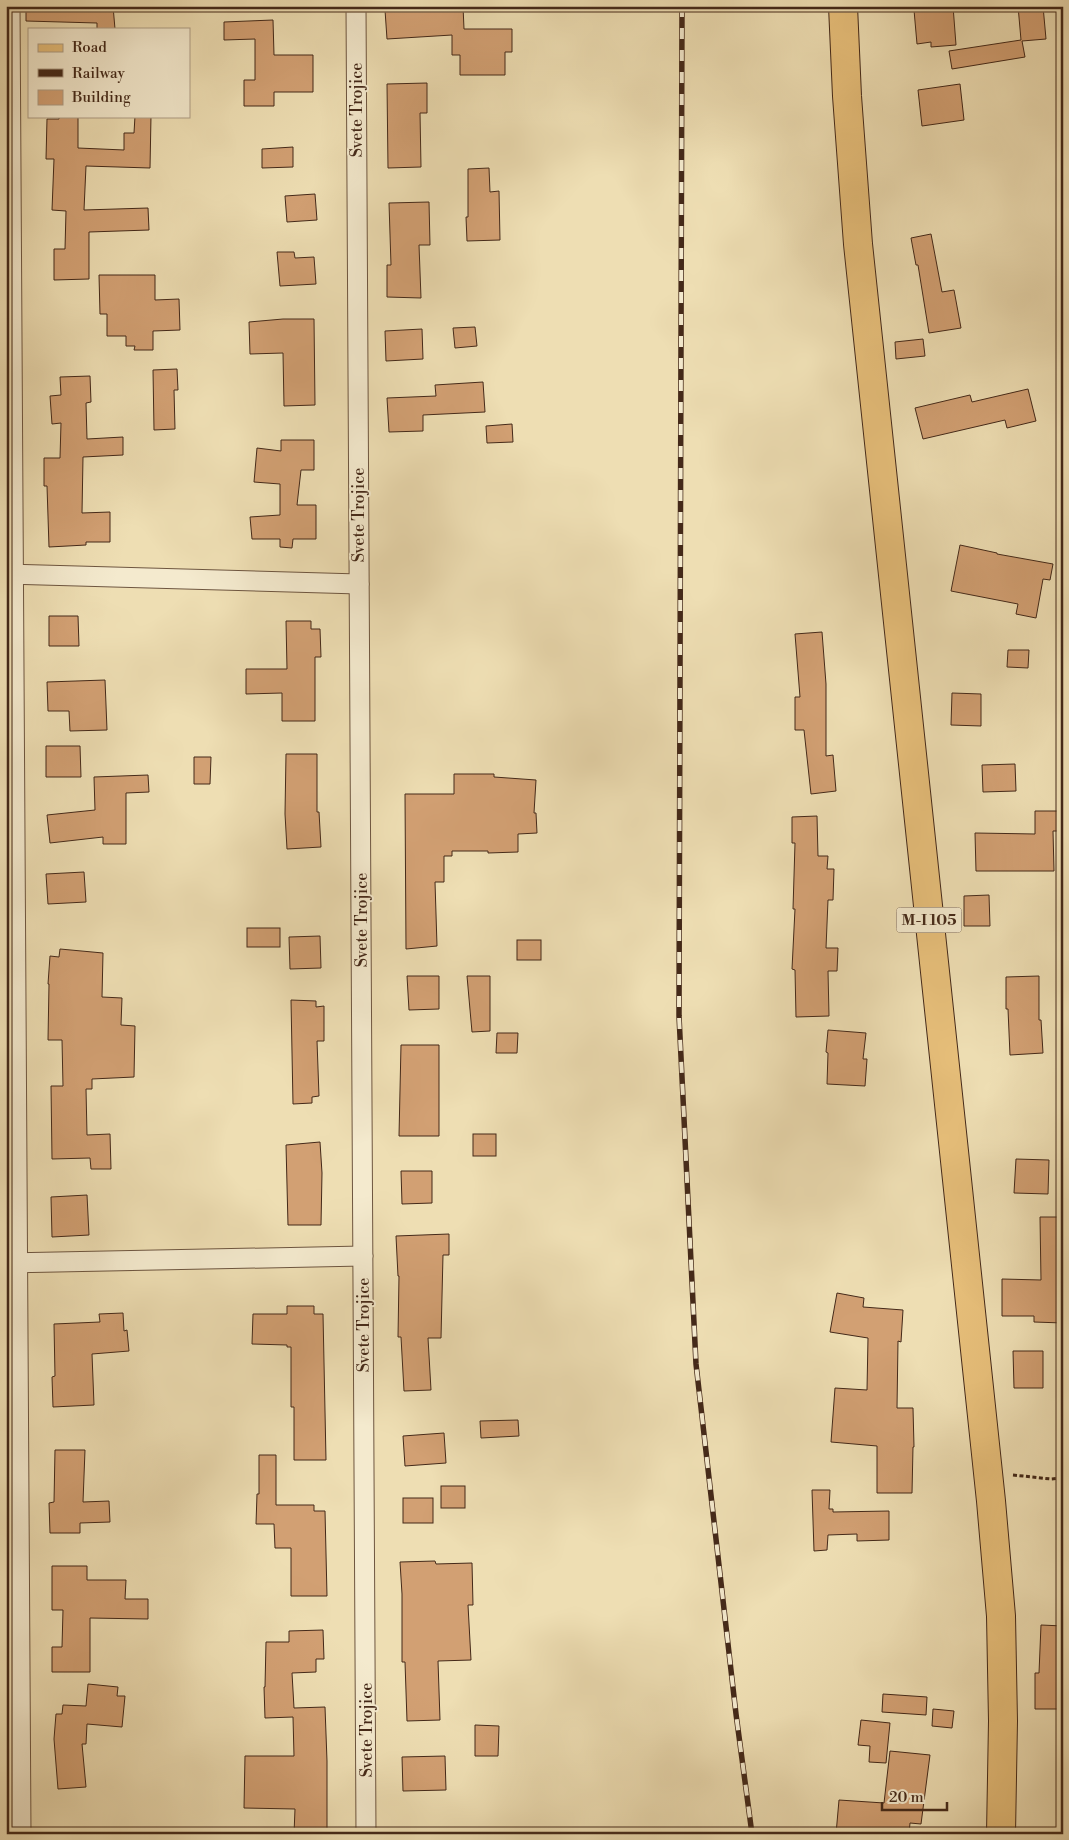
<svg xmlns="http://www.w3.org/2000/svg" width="1069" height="1840" font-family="'Libre Bodoni',serif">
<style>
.building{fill:#d2a073;stroke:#442919}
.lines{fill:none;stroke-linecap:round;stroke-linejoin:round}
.street-casing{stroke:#6e5640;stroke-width:21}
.primary-casing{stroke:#442919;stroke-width:30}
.path{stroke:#442919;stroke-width:3;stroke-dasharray:4 2.5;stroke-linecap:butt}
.street{stroke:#f4eace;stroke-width:19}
.primary{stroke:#e7bf7a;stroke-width:28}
.rail-casing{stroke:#442919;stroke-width:5.5}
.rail{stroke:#f4eace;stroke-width:4;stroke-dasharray:11;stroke-linecap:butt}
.labels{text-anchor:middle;stroke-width:4;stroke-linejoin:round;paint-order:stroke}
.shield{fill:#f4eace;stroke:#79634f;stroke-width:1}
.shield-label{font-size:15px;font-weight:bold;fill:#442919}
.street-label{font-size:16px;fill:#442919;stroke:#f4eace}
</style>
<rect width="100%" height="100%" fill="#eedeb3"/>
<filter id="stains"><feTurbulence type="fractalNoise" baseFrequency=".004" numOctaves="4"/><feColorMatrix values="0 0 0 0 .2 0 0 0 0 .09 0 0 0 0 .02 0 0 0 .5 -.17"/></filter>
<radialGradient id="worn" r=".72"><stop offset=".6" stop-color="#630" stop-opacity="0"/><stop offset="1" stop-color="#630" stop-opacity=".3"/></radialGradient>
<g class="building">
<path d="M26,6H113L115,29H97V23L26,21Z"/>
<path d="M442,6H463L464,29H512V52H505V75H460V55H452V35L387,39L385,10Z"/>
<path d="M953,6L956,45L931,47V42L917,44L914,10Z"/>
<path d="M1018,6H1043L1046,39L1022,41L1025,57L952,69L949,51L1021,40Z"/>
<path d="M273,20L274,55H313V92H274V106H244V80H255V39L224,40V22Z"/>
<path d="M427,83V113H420L421,167L388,168L387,84Z"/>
<path d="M960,84L964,120L922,126L918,90Z"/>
<path d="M59,116H78V148L124,150V133H134L135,116H151L150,168L86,166L84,210L148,208L149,230L89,232V279L54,280V249H65L66,211L52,210L54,159H46L47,119H59Z"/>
<path d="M293,147V167L262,168V149Z"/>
<path d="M489,168L490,192L499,191L500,240L467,241L466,217H468V169Z"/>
<path d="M315,194L317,220L287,222L285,196Z"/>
<path d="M429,202L430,245H419L421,298L387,297V265H391L389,203Z"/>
<path d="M931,234L942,292L954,290L961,328L929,333L918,265H916L911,238Z"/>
<path d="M277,252H294L295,258L314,257L316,284L280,286Z"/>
<path d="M99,275H155V300L179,299L180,330L153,331V350H134L135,346H126V336H107V314H100Z"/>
<path d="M283,319H314L315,405L284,406L283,353L250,354L249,322Z"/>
<path d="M475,327L477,346L455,348L453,328Z"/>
<path d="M422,329L423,359L386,361L385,331Z"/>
<path d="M923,339L925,356L896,359L895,342Z"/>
<path d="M177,369L178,390H174L175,429L154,430L153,370Z"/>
<path d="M90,376L91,402L86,403L87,439L123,437V455L83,457L82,513L110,512V542H86V545L49,547L47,486H44V458H60L61,423L52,424L50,396L61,395L60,377Z"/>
<path d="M483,382L485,412L423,415V431L389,432L387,398L436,396L435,385Z"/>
<path d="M1028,389L1036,421L1007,428L1005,420L923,439L915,408L970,395L972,402Z"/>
<path d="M512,424L513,442L487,443L486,426Z"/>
<path d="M281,440H314V470H301L297,505H316V539H293L292,548L280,547V539H252L250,517L280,515V484L254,482L257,448L281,451Z"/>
<path d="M960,545L997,553V554L1053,564L1050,580L1043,579L1036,618L1016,614L1018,604L951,591Z"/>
<path d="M49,616H78L79,646H49Z"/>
<path d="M286,621H311V629H320L321,657H315V721H282V693L246,694V669H287Z"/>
<path d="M822,632L826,684V756L833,755L836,791L811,794L804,730H795V697H800L795,634Z"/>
<path d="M1008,650H1029L1028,668L1007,667Z"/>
<path d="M105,680L107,730L70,731L69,711H48L47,682Z"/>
<path d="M952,693L981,694V726L951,725Z"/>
<path d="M46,746H80L81,777H46Z"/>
<path d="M286,754H317V812H319L321,847L287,849L285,814Z"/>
<path d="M194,757H211L210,784H194Z"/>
<path d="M1015,764L1016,791L983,792L982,765Z"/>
<path d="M454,774H494V777L536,780L534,813H536L537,833L518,834V852L488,853V851H452V856H444V882H435L437,946L406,949L405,794H454Z"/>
<path d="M148,775L149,792L126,793V844H103V837L50,843L47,815L95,810L94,777Z"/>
<path d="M1035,811H1063V831H1053L1054,871H976L975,833L1035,834Z"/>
<path d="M817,816L818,856H828L827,869H834L833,900H828L826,948H838L837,971H828L829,1016L796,1017L795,970L792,969L795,909H793L795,843H792V817Z"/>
<path d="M84,872L86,902L48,904L46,874Z"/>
<path d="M989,895L990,926H964V896Z"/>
<rect x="247" y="928" width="33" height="19"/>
<path d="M320,936L321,968L290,969L289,937Z"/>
<rect x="517" y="940" width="24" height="20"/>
<path d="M60,949L103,953L102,997L122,998L121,1025L135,1026L134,1077L92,1079V1089H86L87,1135L110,1134L111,1169H91L90,1158L52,1159L51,1086H63L62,1040H48L49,984H48L50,956L59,957Z"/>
<path d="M407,976H439V1009L409,1010Z"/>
<path d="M467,976H490V1031L472,1032Z"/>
<path d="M1039,976V1020H1041L1043,1053L1010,1055L1008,1009H1006V977Z"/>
<path d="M291,1000L316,1001V1007L324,1006V1041H317L319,1096L312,1097V1103L293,1104Z"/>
<path d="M828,1030L866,1033L863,1059H867L865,1086L827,1084L828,1053L826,1052Z"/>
<path d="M497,1033H518L517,1053H496Z"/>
<path d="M401,1045H439V1136H399Z"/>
<rect x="473" y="1134" width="23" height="22"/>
<path d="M320,1142L322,1173L321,1225H288L286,1145Z"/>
<path d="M1016,1159L1049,1160L1048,1194L1014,1193Z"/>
<path d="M401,1171H432V1203L402,1204Z"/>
<path d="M87,1195L89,1235L52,1237L51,1197Z"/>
<path d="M1040,1217H1063V1323L1034,1322V1316H1002V1279L1041,1280Z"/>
<path d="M449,1234V1255H443L441,1338H428L431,1390L404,1391L401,1337H398L399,1276H398L396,1236Z"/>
<path d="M837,1293L864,1298L863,1307L903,1310L901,1342L898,1341L897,1408H913L914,1447H913L912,1493H877V1446L831,1442L835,1388L867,1390L868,1338L830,1332Z"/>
<path d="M287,1306H314V1314H323L326,1460H294V1407H291V1347H287V1345L252,1344L253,1314H287Z"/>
<path d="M123,1313L124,1331L127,1330L129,1351L92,1354L94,1405L53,1407L52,1377L55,1376L54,1324L100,1322L99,1314Z"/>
<path d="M1013,1351H1043V1388H1014Z"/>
<path d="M518,1420L519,1436L481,1438L480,1421Z"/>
<path d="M444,1433L446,1463L405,1466L403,1436Z"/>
<path d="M55,1450H85L83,1502L109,1501L110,1522L80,1523V1533H50L49,1503L54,1502Z"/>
<path d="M259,1455H276V1505H314V1511H325L327,1596H291V1548H275L274,1524H256L257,1494H259Z"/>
<rect x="441" y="1486" width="24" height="22"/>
<path d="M812,1490H830L829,1509H833V1512L889,1511V1540L857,1541V1534L828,1535L827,1550L814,1551Z"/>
<rect x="403" y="1498" width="30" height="25"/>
<path d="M435,1561L436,1564L472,1563L473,1605H468L471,1660L438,1661L440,1720L407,1721L405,1662H402V1594L400,1562Z"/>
<path d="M52,1566H87V1580H126L125,1599H148V1619L90,1618V1672H52V1647H62L63,1610H52Z"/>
<path d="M1041,1625L1063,1626V1709H1035V1673H1039Z"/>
<path d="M323,1630L324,1659H316V1672L292,1673L294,1708L325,1707L327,1761V1834H294L295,1809L244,1808L245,1756H294L293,1717L265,1718L264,1687H265L266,1642H289V1631Z"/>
<path d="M88,1684L118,1687L117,1696H125L122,1727L87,1724L86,1744H82L86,1787L58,1789L54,1739L56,1714H62L63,1705L86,1706Z"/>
<path d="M883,1694L927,1697L926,1715L882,1712Z"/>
<path d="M933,1709L954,1711L952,1728L932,1726Z"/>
<path d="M861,1720L890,1723L886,1763L869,1762L870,1746L858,1745Z"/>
<path d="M475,1725L499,1726L498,1756H475Z"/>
<path d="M890,1751L930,1755L921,1824L910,1823L909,1834H886L864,1831V1834H836L839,1800L884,1803Z"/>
<path d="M445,1756L446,1790L403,1791L402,1757Z"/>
</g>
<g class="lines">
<defs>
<g id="street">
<path d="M10,6L21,1834"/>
<path d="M356,6L366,1834"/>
<path d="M6,574L359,584"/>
<path d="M6,1263L363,1256"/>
</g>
<path id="primary" d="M843,6L847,96L858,244L991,1501L1001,1616L1003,1721L1001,1834"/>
</defs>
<use href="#street" class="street-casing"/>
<use href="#primary" class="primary-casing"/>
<path class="path" d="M1013,1475L1051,1479L1063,1478"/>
<use href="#street" class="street"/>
<use href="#primary" class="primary"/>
<defs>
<path id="rail" d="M682,6L679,1016L696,1364L736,1714L752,1834"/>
</defs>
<use href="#rail" class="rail-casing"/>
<use href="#rail" class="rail"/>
</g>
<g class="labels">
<rect class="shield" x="896.5" y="907.5" width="65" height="25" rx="4"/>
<g class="shield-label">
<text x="929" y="925">M-I 105</text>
</g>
<g class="street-label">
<text transform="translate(356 110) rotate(-90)" y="6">Svete Trojice</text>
<text transform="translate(358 515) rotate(-90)" y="6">Svete Trojice</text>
<text transform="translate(361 920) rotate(-90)" y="6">Svete Trojice</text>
<text transform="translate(363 1325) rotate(-90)" y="6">Svete Trojice</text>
<text transform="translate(366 1730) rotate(-90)" y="6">Svete Trojice</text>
</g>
</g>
<rect width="1069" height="1840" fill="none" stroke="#eedeb3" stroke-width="25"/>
<rect x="8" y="8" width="1054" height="1825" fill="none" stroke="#442919" stroke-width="2.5"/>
<rect x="12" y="12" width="1044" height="1815" fill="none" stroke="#442919"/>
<rect x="28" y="28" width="162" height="90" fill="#f4eace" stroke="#ae9d86"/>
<rect x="38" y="44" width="25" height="8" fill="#e7bf7a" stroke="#ae9d86"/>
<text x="72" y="52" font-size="15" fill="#442919">Road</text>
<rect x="38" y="69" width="25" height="8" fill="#442919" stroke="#ae9d86"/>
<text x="72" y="78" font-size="15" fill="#442919">Railway</text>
<rect x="38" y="90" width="25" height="15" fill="#d2a073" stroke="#ae9d86"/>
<text x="72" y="102" font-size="15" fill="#442919">Building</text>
<path d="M882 1802v8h65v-8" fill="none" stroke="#442919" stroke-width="2.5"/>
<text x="889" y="1802" font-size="15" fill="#442919" stroke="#f4eace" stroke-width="4" paint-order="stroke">20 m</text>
<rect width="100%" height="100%" filter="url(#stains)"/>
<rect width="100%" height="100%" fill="url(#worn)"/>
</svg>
